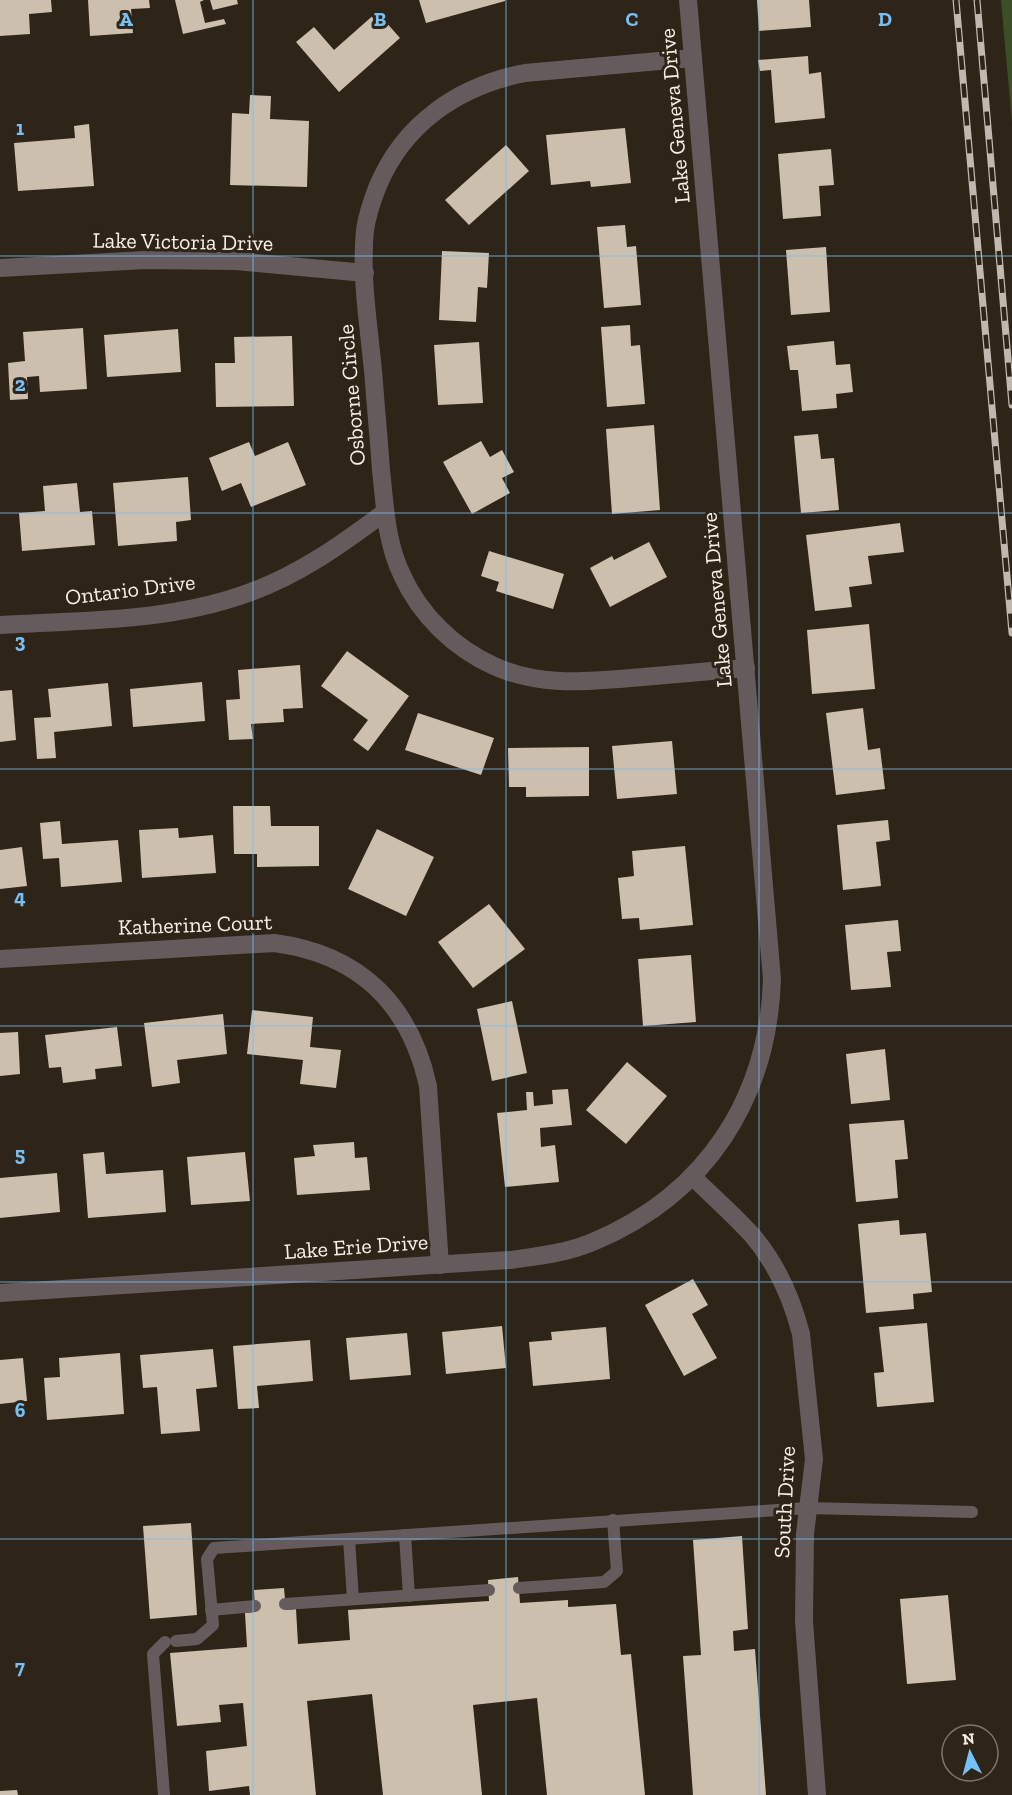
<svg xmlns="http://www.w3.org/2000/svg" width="1012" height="1795" font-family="'Zilla Slab',serif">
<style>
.green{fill:#3c4e27}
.building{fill:#ccbfae}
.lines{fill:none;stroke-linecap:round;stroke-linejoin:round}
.lane{stroke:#655b5c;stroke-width:12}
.street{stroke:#655b5c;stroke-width:18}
.rail-casing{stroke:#c1b9af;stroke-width:7}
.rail{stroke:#2e2417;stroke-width:4.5;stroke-dasharray:14;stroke-linecap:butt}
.grid{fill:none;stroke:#75c0f6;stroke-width:1.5;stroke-opacity:0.55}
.labels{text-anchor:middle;stroke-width:6;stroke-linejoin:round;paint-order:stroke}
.street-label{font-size:22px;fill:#f6efe6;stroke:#2e2417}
.grid-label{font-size:20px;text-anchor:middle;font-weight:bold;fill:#75c0f6;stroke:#2e2417;stroke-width:6;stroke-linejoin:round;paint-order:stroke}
</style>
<rect width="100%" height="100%" fill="#2e2417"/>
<path class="green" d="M1001,0H1012V123Z"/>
<g class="building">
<path d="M0,0H51L52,12L29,14L30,34L0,36Z"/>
<path d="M88,0H149L150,8L131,9L133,33L90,36Z"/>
<path d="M175,0H204L200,2L205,23L224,19L226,24L183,34Z"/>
<path d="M210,0H237L238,4L213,10Z"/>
<path d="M419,0H505V1L426,23Z"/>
<path d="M757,0H809L811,27L759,31Z"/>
<path d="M377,12L400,38L339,92L296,42L314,27L334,50Z"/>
<path d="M808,56L809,74L821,72L825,118L775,123L771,70L760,71L758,60Z"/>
<path d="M250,95L271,96L270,119L309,121L307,187L230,185L232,113L249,114Z"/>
<path d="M89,124L94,186L18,191L14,143L75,138L74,126Z"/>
<path d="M625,128L631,183L591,187L590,181L551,185L546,135Z"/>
<path d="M506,145L529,171L469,225L445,200Z"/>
<path d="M831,149L834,185L819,186L821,216L783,219L778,154Z"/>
<path d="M625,225L627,247L636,246L641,305L604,308L597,227Z"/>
<path d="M826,247L830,312L791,315L786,250Z"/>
<path d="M442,251L489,253L487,288L478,287L476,322L439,320Z"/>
<path d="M630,325L631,346L640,345L645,404L607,407L601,327Z"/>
<path d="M83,328L87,389L40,392L39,376L27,377L28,399L10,400L8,363L25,361L23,332Z"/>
<path d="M178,329L181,372L107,377L104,335Z"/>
<path d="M292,336L294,406L216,407L215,363H235L234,337Z"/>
<path d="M834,341L836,365L850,364L853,392L836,394L837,408L802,411L798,370H790L787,346Z"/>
<path d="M479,342L483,403L438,405L434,345Z"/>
<path d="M654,425L660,510L612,514L606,429Z"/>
<path d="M818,434L821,459L834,458L839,510L801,513L794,436Z"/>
<path d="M481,441L490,457L502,450L514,472L502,478L510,493L472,514L443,462Z"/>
<path d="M249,442L255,456L288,442L306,485L251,507L241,483L222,491L209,458Z"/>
<path d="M188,477L191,520L176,522L177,541L118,546L113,483Z"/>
<path d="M77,483L80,512L92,511L95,545L22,551L19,513L45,511L43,486Z"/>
<path d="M900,523L904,552L868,556L872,584L849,587L852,607L815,611L806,535Z"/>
<path d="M649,542L667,577L610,607L590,568L612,556L614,560Z"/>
<path d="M489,551L564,574L553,609L496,591L499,582L481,576Z"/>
<path d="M869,624L875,689L812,694L807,630Z"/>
<path d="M347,651L409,696L368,751L353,740L368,720L321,686Z"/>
<path d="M300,665L303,708L283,709L284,722L251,724L253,739L229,740L226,700L240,699L238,670Z"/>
<path d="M202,682L205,721L133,727L130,689Z"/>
<path d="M108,683L112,726L54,732L56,758L37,759L34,718L51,717L48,689Z"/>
<path d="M12,690L16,740L0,742V691Z"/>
<path d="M863,708L868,750L880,748L885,789L836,795L826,713Z"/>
<path d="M418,713L494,738L481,775L405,750Z"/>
<path d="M672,741L677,794L617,799L612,746Z"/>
<path d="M589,747V796L526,797V787H509L508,748Z"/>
<path d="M233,806H270L271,826H319V866L257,867V854H234Z"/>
<path d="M888,820L890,840L876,842L881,886L843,890L837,825Z"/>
<path d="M60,821L62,844L118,840L122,882L61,887L59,858L43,859L40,823Z"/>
<path d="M178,828L179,838L213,835L216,873L142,878L139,830Z"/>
<path d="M377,829L434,857L406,916L348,889Z"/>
<path d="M685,846L693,925L640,930L639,918L622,919L618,878L634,876L632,851Z"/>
<path d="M22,847L27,886L0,889V850Z"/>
<path d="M489,904L525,949L473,988L438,942Z"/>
<path d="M898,920L901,951L887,952L891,987L851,990L845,925Z"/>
<path d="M691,955L696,1022L643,1026L638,959Z"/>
<path d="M512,1001L527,1073L492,1081L477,1009Z"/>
<path d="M252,1010L313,1017L310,1047L341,1050L336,1088L300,1084L303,1060L247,1054Z"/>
<path d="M223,1014L227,1054L177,1060L180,1083L152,1087L144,1023Z"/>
<path d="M117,1027L122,1066L95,1069L96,1079L63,1083L61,1067L49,1068L45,1035Z"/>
<path d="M18,1032L20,1074L0,1076V1033Z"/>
<path d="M885,1049L890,1100L851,1104L846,1054Z"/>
<path d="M627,1062L667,1096L626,1144L586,1110Z"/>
<path d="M568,1089L572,1125L540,1128L541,1147L555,1145L559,1182L505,1187L497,1113L527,1110L526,1092H533L534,1106L553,1104L552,1090Z"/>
<path d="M904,1120L908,1159L895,1160L898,1198L856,1202L849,1124Z"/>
<path d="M354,1142L355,1158L367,1157L370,1190L297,1195L294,1158L315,1156L313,1145Z"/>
<path d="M104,1152L106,1174L163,1170L166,1212L88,1218L83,1154Z"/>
<path d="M245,1152L250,1201L191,1205L187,1157Z"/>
<path d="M57,1173L60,1212L0,1218V1178Z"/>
<path d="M899,1220L900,1235L926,1233L932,1292L913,1294L914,1309L866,1313L858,1224Z"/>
<path d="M693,1279L708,1305L692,1314L717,1358L684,1376L645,1305Z"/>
<path d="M927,1323L934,1402L877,1407L874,1373L884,1372L879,1327Z"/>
<path d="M502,1326L506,1368L446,1374L442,1332Z"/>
<path d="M606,1327L610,1379L533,1386L529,1342L552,1340L551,1332Z"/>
<path d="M407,1333L411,1375L350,1380L346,1338Z"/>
<path d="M310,1340L313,1381L257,1386L259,1408L238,1409L233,1346Z"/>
<path d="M213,1349L217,1387L196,1389L200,1431L161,1434L157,1387L143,1388L140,1355Z"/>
<path d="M120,1353L124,1414L47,1420L44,1378L60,1377L59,1358Z"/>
<path d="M23,1358L27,1401L0,1404V1360Z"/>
<path d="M191,1523L197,1615L150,1619L143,1526Z"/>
<path d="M742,1536L748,1629L733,1631L734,1651L755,1649L766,1795H693L683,1656L701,1655L693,1540Z"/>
<path d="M518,1577L520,1603L568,1600V1607L616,1604L621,1655L631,1654L645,1795H547L537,1698L473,1705L482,1795H383L372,1694L307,1701L316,1795H250L249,1786L209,1791L206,1751L247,1746L243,1703L219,1705L221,1722L177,1726L170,1653L247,1647L245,1613L255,1612L254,1590L284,1588L286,1610L296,1609L298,1644L350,1640L348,1610L489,1601L488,1580Z"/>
<path d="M948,1595L956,1680L907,1684L900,1599Z"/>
<path d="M17,1790L18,1795H0V1791Z"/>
</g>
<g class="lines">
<g class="lane">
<path d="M405,1535L409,1596"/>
<path d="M349,1539L353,1599"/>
<path d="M519,1588L604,1582L617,1571L613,1520"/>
<path d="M285,1604L489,1590"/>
<path d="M211,1610L255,1606"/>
<path d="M176,1641L197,1639L213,1625L207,1559L214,1548L808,1508L972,1512"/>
<path d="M164,1795L153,1654L165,1642"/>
</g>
<g class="street">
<path d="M693,58L525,73C458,86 403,124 377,188C372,201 367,216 365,230C360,280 370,332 374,382C376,411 379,440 381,470C385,506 386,542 402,575C420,615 454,648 494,666C542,688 592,681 643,677C677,674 711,671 746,668"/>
<path d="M0,268L145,260L236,261L365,273"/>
<path d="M0,625C83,620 169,622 248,593C299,575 342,544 385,512"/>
<path d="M0,959L274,943C359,954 410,1004 428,1086L440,1265"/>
<path d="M692,1176C712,1196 733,1214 752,1235C776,1263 792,1299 801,1334L814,1459L805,1534L804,1621L817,1795"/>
<path d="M0,1293L510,1260C539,1256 568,1253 595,1241C706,1194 768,1099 772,979L688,0"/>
</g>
<defs>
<g id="rail">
<path d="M956,0L1012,633"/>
<path d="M977,0L1012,405"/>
</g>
</defs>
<use href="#rail" class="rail-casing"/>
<use href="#rail" class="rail"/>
</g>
<path class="grid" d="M253,0V1795M506,0V1795M759,0V1795M0,256H1012M0,513H1012M0,769H1012M0,1026H1012M0,1282H1012M0,1539H1012"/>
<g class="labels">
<g class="street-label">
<text transform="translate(674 116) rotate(-95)" y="8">Lake Geneva Drive</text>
<text transform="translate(183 241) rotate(1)" y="8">Lake Victoria Drive</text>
<text transform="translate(351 395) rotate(-95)" y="8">Osborne Circle</text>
<text transform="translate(130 589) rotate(-7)" y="8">Ontario Drive</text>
<text transform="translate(716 600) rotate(-95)" y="8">Lake Geneva Drive</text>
<text transform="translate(195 924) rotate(-2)" y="8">Katherine Court</text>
<text transform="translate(356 1246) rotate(-4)" y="8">Lake Erie Drive</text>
<text transform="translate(784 1502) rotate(-87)" y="8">South Drive</text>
</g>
</g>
<g class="grid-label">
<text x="126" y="26">A</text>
<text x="380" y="26">B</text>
<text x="632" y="26">C</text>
<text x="885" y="26">D</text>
<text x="20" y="135">1</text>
<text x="20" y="391">2</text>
<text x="20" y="648">3</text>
<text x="20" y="904">4</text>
<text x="20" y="1161">5</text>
<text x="20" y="1417">6</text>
<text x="20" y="1674">7</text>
</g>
<g transform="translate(970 1753) rotate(354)"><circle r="28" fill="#2e2417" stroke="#7e756a" stroke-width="1.5"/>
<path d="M0-4.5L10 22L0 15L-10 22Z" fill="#75c0f6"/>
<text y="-9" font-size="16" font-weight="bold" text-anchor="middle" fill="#f6efe6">N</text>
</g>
</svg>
